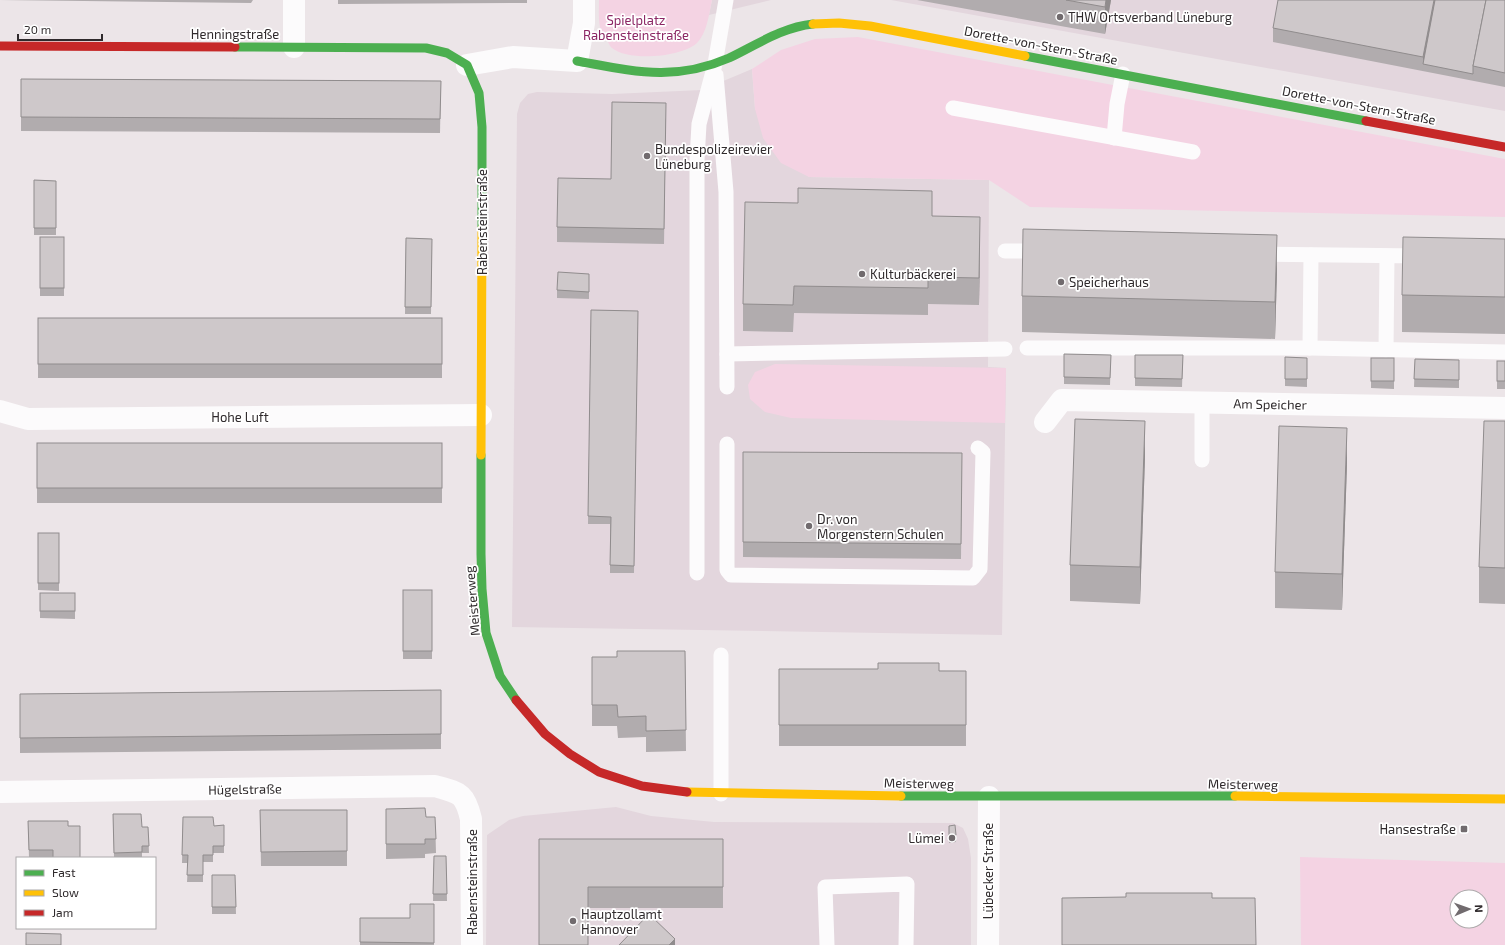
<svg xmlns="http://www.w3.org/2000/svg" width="1505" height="945" font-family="'Exo 2',sans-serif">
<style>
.built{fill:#e3d6dd}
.green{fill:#f4d3e3;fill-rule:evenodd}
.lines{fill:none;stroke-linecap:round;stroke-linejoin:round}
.lane{stroke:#fcfbfc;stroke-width:15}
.street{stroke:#fcfbfc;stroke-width:22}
.fast{stroke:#4caf50;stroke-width:9}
.slow{stroke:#ffc107;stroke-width:9}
.jam{stroke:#c62828;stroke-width:9}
.wall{fill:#b1acae}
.shaded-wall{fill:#908c8d}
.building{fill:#cec8ca;stroke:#908c8d}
.poi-dot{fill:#716b6e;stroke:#fff;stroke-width:1.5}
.labels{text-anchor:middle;stroke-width:3.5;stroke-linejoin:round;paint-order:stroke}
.poi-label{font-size:13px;fill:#2f2a2c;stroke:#fff;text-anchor:start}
.park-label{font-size:13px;fill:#8b2664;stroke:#fff}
.street-label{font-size:13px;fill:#2f2a2c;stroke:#fff}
</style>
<rect width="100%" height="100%" fill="#ece5e8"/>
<g class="built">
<path d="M712,0H771L709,15Z"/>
<path d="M891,0H1505V111Z"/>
<path d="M752,69L755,109L809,177L989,180L988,367L1006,368L1002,635L512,627L517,114L520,103L528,94L537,92L612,94L702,90Z"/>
<path d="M616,807L651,816L714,822L953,823L963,828L968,839L971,858V945H486L487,835L509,820L523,816Z"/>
</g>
<g class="green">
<path d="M599,0H712C709,14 707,33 697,43C682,57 629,62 612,48C610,47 609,43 607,41C605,38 602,34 601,31C598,21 599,9 599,0Z"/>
<path d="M858,37L1505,159V217L1030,207L989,180L809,177L781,163L763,138L755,109L752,69L781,50L815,39Z"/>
<path d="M775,364L1006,368L1005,423L791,418L765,412L750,399L748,385L755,372Z"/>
<path d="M1300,857L1505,863V945H1301ZM1457,897H1481V921H1457Z"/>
</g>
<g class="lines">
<g class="lane">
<path d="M716,75L726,192L727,387"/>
<path d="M953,108L1193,152"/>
<path d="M1114,138L1117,104L1123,74"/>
<path d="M1005,251H1042"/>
<path d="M1258,254L1422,256"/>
<path d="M1027,348H1310L1505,352"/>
<path d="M1310,348L1311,255"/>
<path d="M1386,350L1387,256"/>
<path d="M727,354L1005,349"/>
<path d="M1202,402V460"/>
<path d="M727,444V570L731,575L973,578L980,569L983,452L978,448"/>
<path d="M697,573V160L699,124L715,64L726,0"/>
<path d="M721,794V655"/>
<path d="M827,945L825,887L907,884L906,945"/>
</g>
<g class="street">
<path d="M294,47V0"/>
<path d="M467,65L513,57L577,61L584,23V0"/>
<path d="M0,411L28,419L481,415"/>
<path d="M1045,422L1062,400L1505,408"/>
<path d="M0,792L435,786C460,793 465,793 471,819L472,945"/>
<path d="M988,945L989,797"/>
</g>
<g class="fast">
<path d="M235,47L426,48L447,53L467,65L479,93L482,127V229"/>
<path d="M1025,56L1366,121"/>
<path d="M577,61C633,71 674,82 729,58C756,45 783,27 813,24"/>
<path d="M481,455V554L482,589L486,633L500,676L516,700"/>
<path d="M901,796H1235"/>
</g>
<g class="slow">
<path d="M813,24L839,23L870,26L1025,56"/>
<path d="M481,455L482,229"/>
<path d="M687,792L901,796"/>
<path d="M1235,796L1505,799"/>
</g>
<g class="jam">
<path d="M0,46L235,47"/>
<path d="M1366,121L1505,147"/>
<path d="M516,700L545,734L570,754L599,772L642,786L687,792"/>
</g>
</g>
<g class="wall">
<path d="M0,0H253L251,3Z"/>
<path d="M338,0H527V3L338,4Z"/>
<path d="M917,0H1111L1105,34Z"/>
<path d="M1505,0V87L1273,42V28Z"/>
<path d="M21,79L441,81L440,133L21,131Z"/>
<path d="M666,118L664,244L557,242V227L611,179Z"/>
<path d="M34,180L56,181V235H34Z"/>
<path d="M932,216L980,244L979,305L928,304V315L794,313L793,332L743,331V304Z"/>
<rect x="40" y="237" width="24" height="59"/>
<path d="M406,238L432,239L431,314H405Z"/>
<path d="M1505,239V334L1402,332V295Z"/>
<path d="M1277,272L1275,339L1022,332V296Z"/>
<path d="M589,281V299L557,298V290Z"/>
<path d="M591,310L638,311L634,573H610V524H588Z"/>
<rect x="38" y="318" width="404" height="60"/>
<path d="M1064,354L1111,355L1110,385L1064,384Z"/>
<path d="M1135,355H1183L1182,387L1135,386Z"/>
<path d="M1285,357L1307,358V387L1285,386Z"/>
<path d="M1371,358H1394V389L1371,388Z"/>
<path d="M1415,359L1459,360V388L1414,387Z"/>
<rect x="1497" y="361" width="8" height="28"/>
<path d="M1505,421V604L1479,603V567Z"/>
<rect x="37" y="443" width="405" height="60"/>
<path d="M743,452L962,453L961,559L743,557Z"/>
<path d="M1145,457L1140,604L1070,601V565Z"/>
<path d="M1347,464L1342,610L1275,608V572Z"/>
<path d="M38,533H59V591L38,590Z"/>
<rect x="403" y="590" width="29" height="69"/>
<path d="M40,593H75V619L40,618Z"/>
<path d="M685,651L686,751L646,752V737L618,738L617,726H592V657H617Z"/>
<path d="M779,669L966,671V746H779Z"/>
<path d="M441,690V749L20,753V694Z"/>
<path d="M386,809L426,817H435L436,853L425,854V858L386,859Z"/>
<path d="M260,810H347V866H261Z"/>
<path d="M113,814L142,827H148L149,853H142V858H114Z"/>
<path d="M183,817L214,826L224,825V853H213V862H203V882H187L188,863H182Z"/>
<path d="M28,821L68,826L53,857L29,858Z"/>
<path d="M949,826L956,835V842L949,843Z"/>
<path d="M539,839H723V908H588Z"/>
<path d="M434,856H446L447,901H433Z"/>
<path d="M212,875H235L236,914H212Z"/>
<path d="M434,904V945H360V918H410Z"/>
</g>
<g class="shaded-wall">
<path d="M1106,0H1111L1105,34V7Z"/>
<path d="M1434,0H1437L1423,64V72V57Z"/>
<path d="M980,217V244L979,305V278Z"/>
<path d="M1277,235V272L1275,339V302Z"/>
<path d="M1145,421V457L1140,604V567Z"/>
<path d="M1347,428V464L1342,610V574Z"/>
<path d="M675,939V945H669Z"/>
</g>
<g class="building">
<path d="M1066,0H1106L1105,7Z"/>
<path d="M1278,0H1434L1423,57L1273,28Z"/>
<path d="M1435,0H1486L1473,66V74L1423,64Z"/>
<path d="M1486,0H1505V73L1473,66Z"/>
<path d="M21,79L441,81L440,119L21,117Z"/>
<path d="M612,102L666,103L664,229L557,227L558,178L611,179Z"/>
<path d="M34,180L56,181V228H34Z"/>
<path d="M798,188L932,191V216L980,217L979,278L928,277V288L794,286L793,305L743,304L745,202L798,203Z"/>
<path d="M1023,229L1277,235L1275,302L1022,296Z"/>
<rect x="40" y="237" width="24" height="51"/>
<path d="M1403,237L1505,239V297L1402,295Z"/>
<path d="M406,238L432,239L431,307H405Z"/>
<path d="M558,272L589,274V292L557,290Z"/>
<path d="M591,310L638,311L634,566L610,565L611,517L588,516Z"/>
<rect x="38" y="318" width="404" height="46"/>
<path d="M1064,354L1111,355L1110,378L1064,377Z"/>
<path d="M1135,355H1183L1182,379L1135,378Z"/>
<path d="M1285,357L1307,358V379H1285Z"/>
<rect x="1371" y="358" width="23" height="23"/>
<path d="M1415,359L1459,360V380L1414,379Z"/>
<rect x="1497" y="361" width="8" height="20"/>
<path d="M1075,419L1145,421L1140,567L1070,565Z"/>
<path d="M1484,421H1505V568L1479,567Z"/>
<path d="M1279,426L1347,428L1342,574L1275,572Z"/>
<rect x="37" y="443" width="405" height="45"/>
<path d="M743,452L962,453L961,544L743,542Z"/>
<rect x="38" y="533" width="21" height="50"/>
<rect x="403" y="590" width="29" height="61"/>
<rect x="40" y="593" width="35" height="18"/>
<path d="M617,651H685L686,730L646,731V716L618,717L617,705H592V657H617Z"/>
<path d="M878,663H939V671H966V725H779V669H878Z"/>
<path d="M441,690V734L20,738V694Z"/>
<path d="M425,808L426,817H435L436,839H425V844H386V809Z"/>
<path d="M260,810H347V851L261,852Z"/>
<path d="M113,814H141L142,827H148L149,846H142V852L114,853Z"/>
<path d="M183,817H213L214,826L224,825V846H213V855H203V875H187L188,855H182Z"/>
<path d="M28,821H68V826H80V858H53V850H29Z"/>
<path d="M955,825L956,835H949V826Z"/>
<path d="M539,839H723V887H588V945H539Z"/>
<path d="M434,856H446L447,894H433Z"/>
<path d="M212,875H235L236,907H212Z"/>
<path d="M1126,893H1212V898H1255L1256,945H1062V898L1126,897Z"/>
<path d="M410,904H434V943L360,942V918H410Z"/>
<path d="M649,914L675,939L669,945H619Z"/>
<path d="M26,933L61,934V945H26Z"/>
</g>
<g class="poi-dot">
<circle cx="1060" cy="17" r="4"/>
<circle cx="647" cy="156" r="4"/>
<circle cx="862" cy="274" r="4"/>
<circle cx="1061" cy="282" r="4"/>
<circle cx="809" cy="526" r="4"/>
<rect x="1460" y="825" width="8" height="8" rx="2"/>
<circle cx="952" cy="838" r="4"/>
<circle cx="573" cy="921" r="4"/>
</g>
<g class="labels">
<g class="poi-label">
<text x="1068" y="22">THW Ortsverband Lüneburg</text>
<text x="655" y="154">Bundespolizeirevier<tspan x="655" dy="15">Lüneburg</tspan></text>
<text x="870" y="279">Kulturbäckerei</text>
<text x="1069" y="287">Speicherhaus</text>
<text x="817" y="524">Dr. von<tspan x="817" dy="15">Morgenstern Schulen</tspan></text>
<text x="1456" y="834" text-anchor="end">Hansestraße</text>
<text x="944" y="843" text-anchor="end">Lümei</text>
<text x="581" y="919">Hauptzollamt<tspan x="581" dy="15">Hannover</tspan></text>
</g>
<g class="park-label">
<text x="636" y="25">Spielplatz<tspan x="636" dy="15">Rabensteinstraße</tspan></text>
</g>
<g class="street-label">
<text x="235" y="39">Henningstraße</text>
<text transform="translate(1041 45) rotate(11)" y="5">Dorette-von-Stern-Straße</text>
<text transform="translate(1359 105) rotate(11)" y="5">Dorette-von-Stern-Straße</text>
<text transform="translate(482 222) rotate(-90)" y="5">Rabensteinstraße</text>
<text transform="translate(1270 404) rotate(1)" y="5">Am Speicher</text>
<text x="240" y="422">Hohe Luft</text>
<text transform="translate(472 601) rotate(-95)" y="5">Meisterweg</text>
<text transform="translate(919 783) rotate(1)" y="5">Meisterweg</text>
<text transform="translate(1243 784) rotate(1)" y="5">Meisterweg</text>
<text transform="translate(245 789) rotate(-1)" y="5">Hügelstraße</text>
<text transform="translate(988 871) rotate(-90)" y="5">Lübecker Straße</text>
<text transform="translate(472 882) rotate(-90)" y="5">Rabensteinstraße</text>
</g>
</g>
<rect x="16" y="857" width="140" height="72" fill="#ffffff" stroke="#acaaab"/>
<rect x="24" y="870" width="20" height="6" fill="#4caf50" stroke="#acaaab"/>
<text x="52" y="877" font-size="12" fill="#2f2a2c">Fast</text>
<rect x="24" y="890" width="20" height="6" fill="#ffc107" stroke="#acaaab"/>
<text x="52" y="897" font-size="12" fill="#2f2a2c">Slow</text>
<rect x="24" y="910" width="20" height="6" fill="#c62828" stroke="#acaaab"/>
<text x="52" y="917" font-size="12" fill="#2f2a2c">Jam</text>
<g transform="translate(1469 909) rotate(88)"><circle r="19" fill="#ffffff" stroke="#acaaab"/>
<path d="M0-3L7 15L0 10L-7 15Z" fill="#716b6e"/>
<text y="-6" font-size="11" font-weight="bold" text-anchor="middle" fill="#2f2a2c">N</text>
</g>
<path d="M18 34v6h84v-6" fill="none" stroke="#2f2a2c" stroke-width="2"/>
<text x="24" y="34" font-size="12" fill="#2f2a2c" stroke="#ffffff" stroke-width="3" paint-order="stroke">20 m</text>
</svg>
